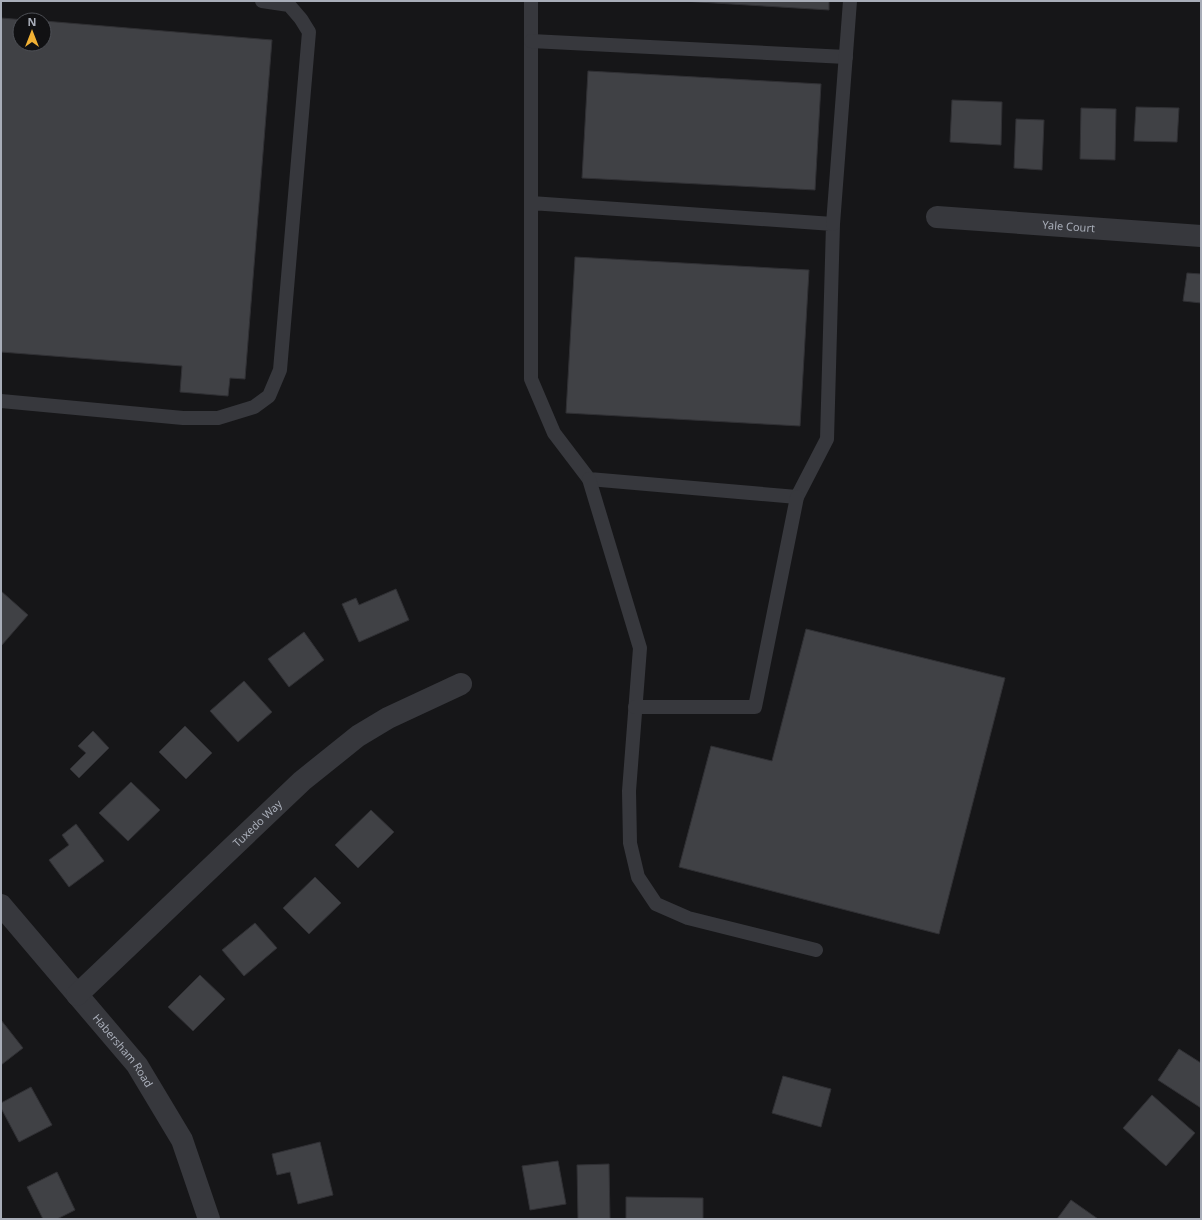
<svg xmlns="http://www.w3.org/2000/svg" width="1202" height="1220" font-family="'Noto Sans',sans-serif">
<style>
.building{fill:#404145;stroke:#303034}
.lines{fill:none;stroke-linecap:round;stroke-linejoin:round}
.lane{stroke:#37383d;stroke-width:14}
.street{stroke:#37383d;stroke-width:22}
.labels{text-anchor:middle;stroke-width:3.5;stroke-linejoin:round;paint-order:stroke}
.street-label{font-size:11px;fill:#a8adb8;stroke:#111113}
</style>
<rect width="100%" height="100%" fill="#161618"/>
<g class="building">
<path d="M682,1H829V10Z"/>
<path d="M1,18L26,20H20V44H44V21L272,40L245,379L230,378L228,396L180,392L182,366L1,352Z"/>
<path d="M588,71L821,84L815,190L582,178Z"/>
<path d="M952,100L1002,102L1001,145L950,142Z"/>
<path d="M1136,107L1179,108L1177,142L1134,141Z"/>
<path d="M1081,108L1116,109L1115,160L1080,159Z"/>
<path d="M1016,119L1044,120L1042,170L1014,168Z"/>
<path d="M575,257L809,270L800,426L566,413Z"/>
<path d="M1187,273L1201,274V303L1183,301Z"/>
<path d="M396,589L409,620L359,642L342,604L356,598L359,605Z"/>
<path d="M1,591L28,615L1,646Z"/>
<path d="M806,629L1005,678L939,934L679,867L711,746L772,761Z"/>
<path d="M304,632L324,660L289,687L268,659Z"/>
<path d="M244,681L272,712L238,742L210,711Z"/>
<path d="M185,726L212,753L186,779L159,752Z"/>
<path d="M93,731L109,748L79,778L70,769L86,753L78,746Z"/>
<path d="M131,782L160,810L128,841L99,813Z"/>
<path d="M371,810L394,832L358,868L335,845Z"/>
<path d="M76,824L104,861L69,887L49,860L69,845L62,835Z"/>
<path d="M315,877L341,903L309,934L283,908Z"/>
<path d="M255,923L277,948L244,976L222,950Z"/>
<path d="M200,975L225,999L193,1031L168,1007Z"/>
<path d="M1,1020L23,1048L1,1065Z"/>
<path d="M1179,1049L1201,1063V1108L1158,1080Z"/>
<path d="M783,1076L831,1089L821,1127L772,1113Z"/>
<path d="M31,1087L52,1125L19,1142L1,1108V1103Z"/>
<path d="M1152,1095L1195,1133L1166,1166L1123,1128Z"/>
<path d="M320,1142L333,1195L298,1204L290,1172L277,1175L272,1154Z"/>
<path d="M558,1161L566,1204L530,1210L522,1166Z"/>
<path d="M609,1164L610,1219H578L577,1165Z"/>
<path d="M57,1172L75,1210L57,1219H43L27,1187Z"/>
<path d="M626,1197L703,1198V1219H626Z"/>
<path d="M1071,1200L1098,1219H1057Z"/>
</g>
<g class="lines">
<g class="lane">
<path d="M531,1V379L554,433L589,479L797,497L827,439L833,224L531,203"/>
<path d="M531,41L846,57"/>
<path d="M833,224L850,1"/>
<path d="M1,401L183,418H218L254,407L269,396L280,370L309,32L301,19L289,5L262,1"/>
<path d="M589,479L640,648L629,791L630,843L638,877L656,904L688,918L816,950"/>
<path d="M635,707H755L797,497"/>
</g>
<g class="street">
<path id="s1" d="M937,217L1201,236"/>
<path id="s2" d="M1,905L137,1065L182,1140L209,1219"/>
<path id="s3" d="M77,995L302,781L358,736L388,718L461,684"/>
</g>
</g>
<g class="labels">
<g class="street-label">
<text dy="4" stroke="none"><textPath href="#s1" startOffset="132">Yale Court</textPath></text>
<text dy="4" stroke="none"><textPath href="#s3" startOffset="249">Tuxedo Way</textPath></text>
<text dy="4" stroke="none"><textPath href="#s2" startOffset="190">Habersham Road</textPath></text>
</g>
</g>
<rect width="1202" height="1220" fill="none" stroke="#a8adb8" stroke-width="4"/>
<g transform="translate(32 32)"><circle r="19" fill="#111113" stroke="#4d4f55"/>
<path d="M0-3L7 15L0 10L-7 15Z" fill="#f2b134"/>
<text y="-6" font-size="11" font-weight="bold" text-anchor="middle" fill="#a8adb8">N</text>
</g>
</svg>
